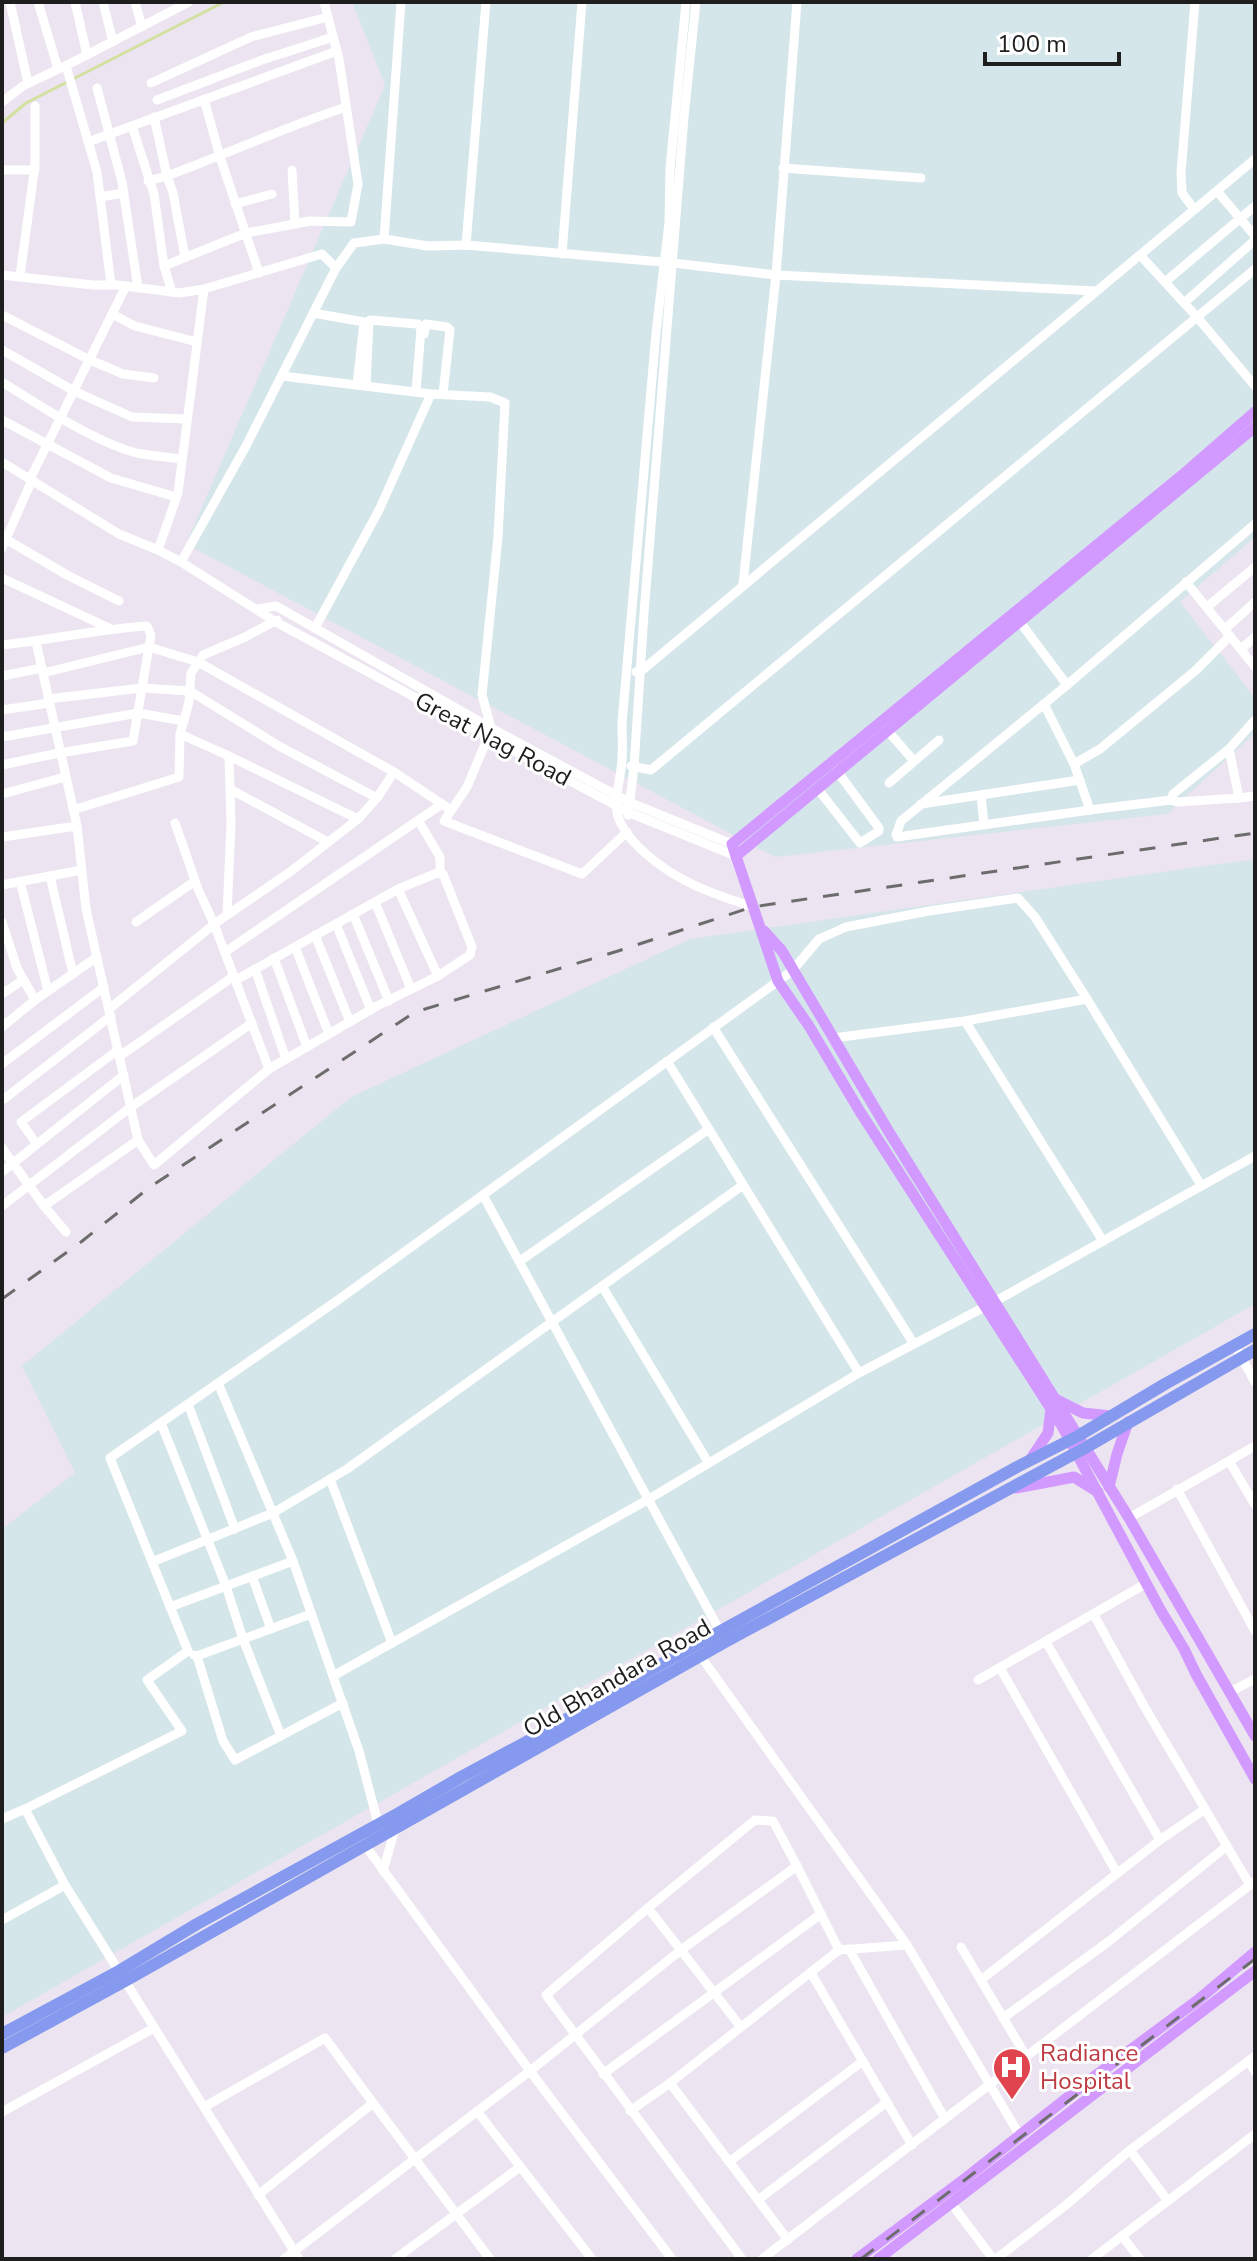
<svg xmlns="http://www.w3.org/2000/svg" width="1257" height="2261" font-family="'Nunito Sans',sans-serif">
<style>
.industrial{fill:#d5e6ea}
.lines{fill:none;stroke-linecap:round;stroke-linejoin:round}
.stream{stroke:#d3e1a0;stroke-width:3}
.minor{stroke:#fff;stroke-width:9}
.major{stroke:#d29aff;stroke-width:11}
.highway{stroke:#859aee;stroke-width:12}
.rail{stroke:#6c6c6c;stroke-width:3;stroke-dasharray:16 16;stroke-linecap:butt}
.labels{text-anchor:middle;stroke-width:6;stroke-linejoin:round;paint-order:stroke}
.street-label{font-size:24px;fill:#1e1e1e;stroke:#fff}
.health-label{font-size:24px;fill:#be3a42;stroke:#fff;text-anchor:start}
</style>
<rect width="100%" height="100%" fill="#ece4f0"/>
<g class="industrial">
<path d="M352,2H1255V537L1180,602L1255,698V733L1167,814L775,857L186,544L385,85Z"/>
<path d="M1255,859V1304L2,2017V1529L75,1473L22,1366L351,1097L690,939Z"/>
</g>
<g class="lines">
<path class="stream" d="M2,123L26,103L224,2"/>
<g class="minor">
<path d="M10,2L28,83"/>
<path d="M38,2L58,69"/>
<path d="M75,2L87,55"/>
<path d="M103,2L113,42"/>
<path d="M135,2L142,27"/>
<path d="M686,2L670,169L669,223L656,333L622,723C622,735 623,747 622,760C621,774 617,789 616,803C615,838 666,872 694,885C713,894 733,900 752,907"/>
<path d="M66,66L97,172L111,285"/>
<path d="M151,83L251,37L328,17"/>
<path d="M97,88L122,182L138,288"/>
<path d="M204,99L220,157L259,273"/>
<path d="M157,100L262,60L333,37"/>
<path d="M2,102L23,86L73,62L189,2"/>
<path d="M154,117L167,176C227,154 285,127 346,107"/>
<path d="M132,126L154,194L164,266"/>
<path d="M88,142L337,51"/>
<path d="M783,168L921,178"/>
<path d="M2,170H35"/>
<path d="M292,170L295,224L310,221L351,222L358,184L339,59L324,2"/>
<path d="M148,181L167,176L173,193L185,257"/>
<path d="M1217,191L1255,236"/>
<path d="M100,197L124,193"/>
<path d="M235,204L272,194"/>
<path d="M1194,209L1182,193L1181,173L1195,2"/>
<path d="M384,239L428,246L466,245L673,263L776,275L797,2"/>
<path d="M466,245L486,2"/>
<path d="M562,254L582,2"/>
<path d="M1140,255L1197,317L1255,386"/>
<path d="M336,268L354,243L384,239L401,2"/>
<path d="M2,275L93,285H117L180,293L204,289L322,254L336,268L246,446L181,562"/>
<path d="M20,276L35,165V106"/>
<path d="M1165,282L1255,206"/>
<path d="M172,292L164,266L246,233L295,224"/>
<path d="M1184,303L1255,240"/>
<path d="M313,313L364,322L357,385"/>
<path d="M112,314L135,326L197,342"/>
<path d="M2,315L90,360L123,374L154,378"/>
<path d="M424,334L426,324L447,327L450,330L443,394"/>
<path d="M2,350L74,391L132,417L186,419"/>
<path d="M282,376L431,394L379,510L315,628"/>
<path d="M2,382C39,405 96,443 137,453C152,456 167,457 182,459"/>
<path d="M366,386L369,321L370,320L418,324L421,329L416,392"/>
<path d="M431,394L490,397L505,403L498,537L482,695L491,728"/>
<path d="M2,420L111,478L176,497"/>
<path d="M2,462L119,534L158,550L181,562L276,622L488,737L630,813L736,856"/>
<path d="M30,479L126,286"/>
<path d="M2,537L67,575L119,601"/>
<path d="M2,548L32,480"/>
<path d="M158,550L178,493L204,289"/>
<path d="M2,578L109,628"/>
<path d="M1186,582L1255,667"/>
<path d="M743,584L776,275L1096,291"/>
<path d="M1207,607L1255,567"/>
<path d="M257,609L276,606L491,728L631,803L732,844"/>
<path d="M1017,618L1067,685L1044,704L1074,764L1090,810L1171,800"/>
<path d="M1225,629L1255,602"/>
<path d="M2,645C51,640 98,629 147,626L151,635L133,741L59,753L2,765"/>
<path d="M1241,649L1255,637"/>
<path d="M636,672H640L1255,159"/>
<path d="M43,673L149,647L198,662L394,772L451,810"/>
<path d="M2,676L42,668"/>
<path d="M1067,685L1255,524"/>
<path d="M48,699L142,688L190,691L279,746L377,798"/>
<path d="M1044,704L901,821L896,835L897,837L1090,810"/>
<path d="M2,710L49,703"/>
<path d="M887,730L914,761"/>
<path d="M180,734L229,756L358,819"/>
<path d="M2,737L138,713L184,721"/>
<path d="M488,737L467,787L444,821L582,874L627,832"/>
<path d="M1229,749L1239,798L1255,796"/>
<path d="M1074,764L1100,749L1195,671L1230,636"/>
<path d="M631,766L651,770L1255,269"/>
<path d="M889,783L939,740"/>
<path d="M817,788L860,843L879,831V828L837,771"/>
<path d="M230,789L328,842"/>
<path d="M2,794L65,777"/>
<path d="M981,795L984,825"/>
<path d="M1239,798L1177,802L1171,800L1173,794L1229,749L1255,720"/>
<path d="M921,804L1080,780"/>
<path d="M73,810L179,777L180,734L189,702L191,673L203,655L245,637L277,620"/>
<path d="M628,815L634,767L644,613L684,117L696,2"/>
<path d="M418,820L440,857V873"/>
<path d="M2,837L77,826"/>
<path d="M50,876L73,974"/>
<path d="M20,881L48,991"/>
<path d="M2,885L82,870"/>
<path d="M398,889L438,976"/>
<path d="M375,902L411,989"/>
<path d="M353,914L389,1001"/>
<path d="M227,915L231,824L229,756"/>
<path d="M2,922L17,968L35,1000L97,957"/>
<path d="M136,922L195,881"/>
<path d="M336,924L371,1010"/>
<path d="M315,935L350,1022"/>
<path d="M295,947L329,1034"/>
<path d="M225,952L442,804"/>
<path d="M274,958L307,1047"/>
<path d="M255,969L286,1059"/>
<path d="M236,980L398,889L437,873L443,874L472,947L470,955L438,976L377,1006L269,1069"/>
<path d="M2,994L23,980"/>
<path d="M109,1009L217,922L290,872L358,819L377,798L394,772"/>
<path d="M965,1021L1103,1241"/>
<path d="M2,1027L35,1000"/>
<path d="M713,1027L914,1344"/>
<path d="M833,1038L965,1021L1087,999L1201,1185"/>
<path d="M120,1056L234,976"/>
<path d="M667,1061L859,1373"/>
<path d="M2,1064L104,987"/>
<path d="M2,1096L4,1099L111,1016"/>
<path d="M138,1140L154,1165L269,1069L214,924L198,889L175,823"/>
<path d="M36,1143L21,1122L118,1050"/>
<path d="M2,1148L44,1206L138,1140L86,909L77,826L36,642"/>
<path d="M2,1172L124,1075"/>
<path d="M483,1195L722,1635"/>
<path d="M2,1206L131,1107L252,1023"/>
<path d="M44,1206L66,1232"/>
<path d="M520,1261L709,1129"/>
<path d="M602,1286L708,1462"/>
<path d="M1239,1353L1255,1382"/>
<path d="M218,1383L293,1561L359,1751L379,1827"/>
<path d="M188,1404L235,1529"/>
<path d="M161,1423L226,1586L243,1639L281,1736"/>
<path d="M1255,1446L1229,1461L1255,1505"/>
<path d="M330,1479L392,1643"/>
<path d="M1177,1489L1255,1631"/>
<path d="M1129,1518L1229,1461"/>
<path d="M152,1562L273,1513L347,1469L743,1185"/>
<path d="M252,1576L271,1629"/>
<path d="M170,1607L293,1561"/>
<path d="M1094,1615L1144,1706L1250,1885"/>
<path d="M1046,1642L1160,1840"/>
<path d="M697,1651L907,1945L1019,2134"/>
<path d="M194,1655L197,1656L311,1614"/>
<path d="M197,1656L223,1741L235,1760L343,1703"/>
<path d="M1000,1668L1117,1873"/>
<path d="M333,1676L649,1499L859,1373L994,1302L1255,1156"/>
<path d="M978,1680L1147,1583"/>
<path d="M1230,1692L1255,1679"/>
<path d="M2,1819L25,1809"/>
<path d="M362,1841L530,2071L672,2259"/>
<path d="M383,1871L395,1829"/>
<path d="M648,1908L546,1995L742,2259"/>
<path d="M2,1920L65,1885"/>
<path d="M961,1947L1026,2056"/>
<path d="M849,1949L945,2119"/>
<path d="M811,1973L912,2145"/>
<path d="M981,1980L1160,1840L1205,1809"/>
<path d="M1003,2018L1108,1942L1227,1846"/>
<path d="M740,2026L648,1908L755,1820L773,1821L797,1866"/>
<path d="M1249,2061L1255,2072"/>
<path d="M603,2074L821,1914"/>
<path d="M670,2083L788,2240"/>
<path d="M204,2107L325,2038L373,2103"/>
<path d="M477,2111L592,2259"/>
<path d="M630,2111L670,2083L839,1950"/>
<path d="M2,2112L154,2028"/>
<path d="M1130,2150L1168,2201"/>
<path d="M729,2162L863,2061"/>
<path d="M258,2195L373,2103L490,2259"/>
<path d="M758,2200L887,2102"/>
<path d="M951,2203L993,2259"/>
<path d="M1122,2236L1140,2259"/>
<path d="M284,2259L530,2071L681,1950L797,1866L839,1950L907,1945"/>
<path d="M299,2259L65,1885L25,1809L182,1731L147,1680L188,1651L110,1458L338,1300L792,971L819,939L846,927L929,911L1018,898L1035,917L1087,999"/>
<path d="M395,2259L520,2167"/>
<path d="M762,2259L1255,1881"/>
<path d="M996,2259L1066,2205L1130,2150L1255,2056"/>
<path d="M1092,2259L1255,2134"/>
</g>
<g class="major">
<path d="M1255,412L1186,472L732,844L778,981L809,1026L859,1110L1062,1426L1160,1609L1184,1649L1196,1674L1255,1779"/>
<path d="M736,856L1255,427"/>
<path d="M764,931L782,951L889,1132L1129,1518L1255,1736"/>
<path d="M1055,1399L1083,1413L1111,1416"/>
<path d="M1030,1460L1048,1433L1051,1409"/>
<path d="M1109,1487L1117,1454L1128,1422"/>
<path d="M1016,1488L1074,1477L1098,1492"/>
<path d="M857,2259L962,2181L1087,2082L1198,2000L1255,1952"/>
<path d="M878,2259L1255,1971"/>
</g>
<g class="highway">
<path d="M2,2034L119,1971L197,1924L399,1813L461,1777L541,1734L663,1663L1017,1467L1078,1436L1165,1384L1255,1334"/>
<path d="M2,2048L125,1981L725,1642L1085,1448L1255,1350"/>
</g>
<g class="rail">
<path d="M2,1299L81,1242L150,1187L415,1012L618,951L752,907L1255,833"/>
<path d="M861,2259L1255,1959"/>
</g>
</g>
<defs>
<symbol id="hospital-pin" viewBox="-11 -11 22 30"><path d="M0 17L-7.5 6A9.5 9.5 0 1 1 7.5 6Z" fill="#e0444e" stroke="#fff"/><path d="M-5-5h3v3.5h4V-5h3V5h-3V1.5h-4V5h-3Z" fill="#fff"/></symbol>
</defs>
<g fill-rule="evenodd">
<use href="#hospital-pin" x="990" y="2045" width="44" height="60"/>
</g>
<g class="labels">
<g class="street-label">
<text transform="translate(493 739) rotate(28)" y="8">Great Nag Road</text>
<text transform="translate(617 1678) rotate(-30)" y="8">Old Bhandara Road</text>
</g>
<g class="health-label">
<text x="1040" y="2061">Radiance<tspan x="1040" dy="28">Hospital</tspan></text>
</g>
</g>
<rect width="1257" height="2261" fill="none" stroke="#1e1e1e" stroke-width="8"/>
<path d="M985 52v12h134v-12" fill="none" stroke="#1e1e1e" stroke-width="4"/>
<text x="997" y="52" font-size="24" fill="#1e1e1e" stroke="#ffffff" stroke-width="6" paint-order="stroke">100 m</text>
</svg>
